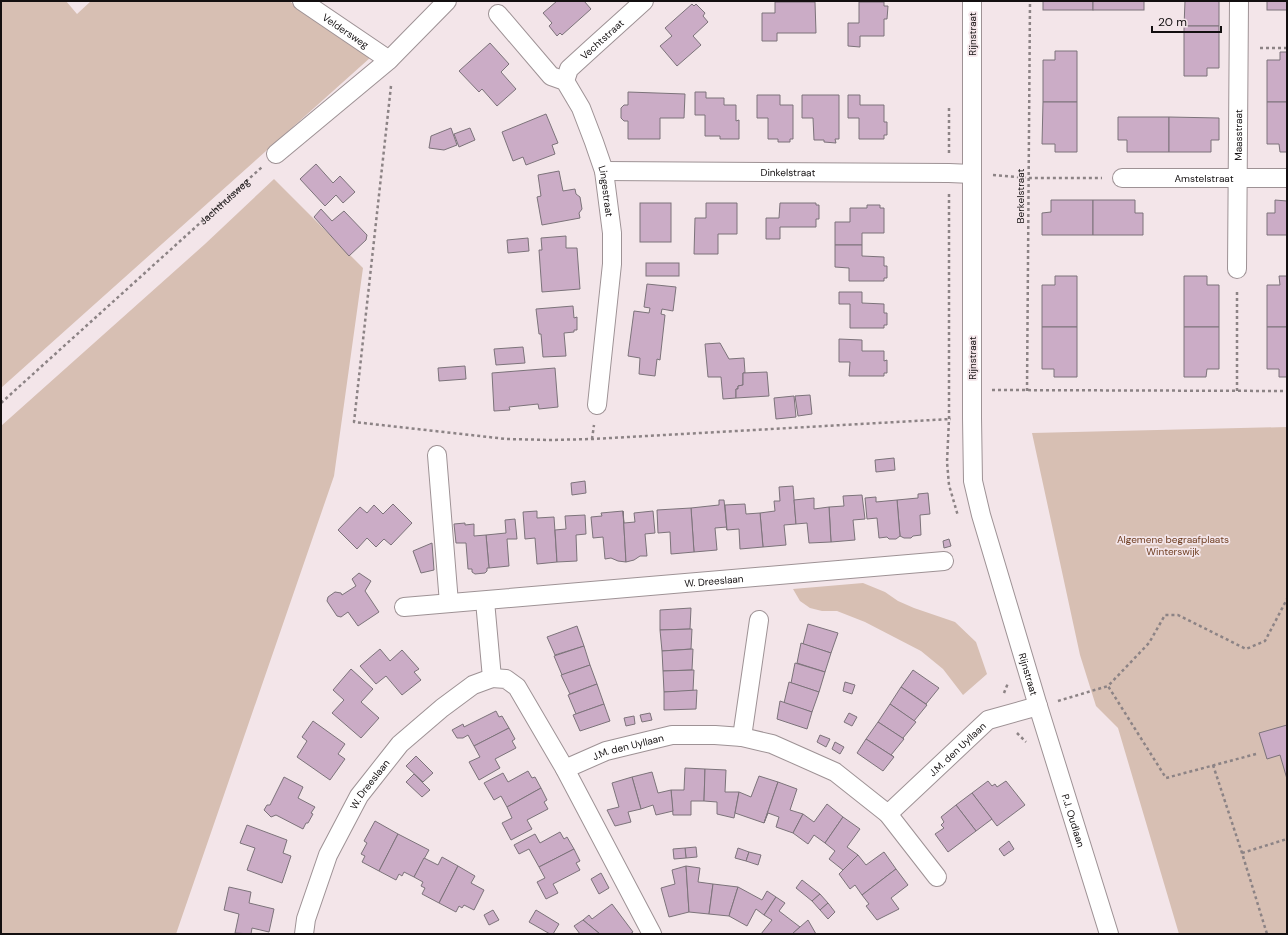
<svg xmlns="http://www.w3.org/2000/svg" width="1288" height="935" font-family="'DM Sans',sans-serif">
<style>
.green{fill:#d7bfb3}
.building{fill:#cbacc6;stroke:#7c737a}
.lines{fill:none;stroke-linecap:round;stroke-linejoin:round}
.minor-casing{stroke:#9e9295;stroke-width:20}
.path{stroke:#8c8385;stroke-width:2.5;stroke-dasharray:3 3;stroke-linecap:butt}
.minor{stroke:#fff;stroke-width:18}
.labels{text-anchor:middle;stroke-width:3.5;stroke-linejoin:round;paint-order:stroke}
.street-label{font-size:10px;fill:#130f10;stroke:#f3e5e9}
.park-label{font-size:10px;fill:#6e3d20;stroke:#f3e5e9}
</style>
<rect width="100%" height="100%" fill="#f3e5e9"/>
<g class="green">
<path d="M1,1H66L77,14L91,1H289L371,57L1,388Z"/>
<path d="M274,179L363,268L334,476L176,934H1V426L205,244Z"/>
<path d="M1287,427V934H1179L1118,728L1096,706L1080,655L1032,433Z"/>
<path d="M863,583L885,592L898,601L914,608L955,622L976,642L987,674L963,695L943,669L921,651L865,622L837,611H822L810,608L800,601L793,589Z"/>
</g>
<g class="building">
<path d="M557,1H584L591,9L562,35L560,33L557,36L549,26L552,23L543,13Z"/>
<rect x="1043" y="1" width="50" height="9"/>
<rect x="1093" y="1" width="51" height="9"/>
<path d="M1185,1H1219V26H1184Z"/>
<rect x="1267" y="1" width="20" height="9"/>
<path d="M775,2H815L816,33H777V41H762V13H775Z"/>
<path d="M859,2H884V6H888L887,19H884V36H860V47L848,46V23H859Z"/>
<path d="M692,4L694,6L696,4L705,13L703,16L708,22L693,36L701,45L677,66L660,46L672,36L665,28Z"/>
<path d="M1184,26H1219V68H1207V76H1184Z"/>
<path d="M490,43L509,64L501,72L516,89L497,106L482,89L479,92L459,71Z"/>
<path d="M1055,51H1077V102H1043V60H1055Z"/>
<path d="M1280,52H1287V102H1267V60H1280Z"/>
<path d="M628,92L685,94L684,118H660V139H628V121H624L621,118V108L624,105H628Z"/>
<path d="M695,92H706V98H724V105H736V121L739,120V139H720V136H705V115H695Z"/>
<path d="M757,95H780V105H793V139H790V142H778V139H768V118H757Z"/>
<path d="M802,95H839V139H835L836,143L824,142V140H814L813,118H802Z"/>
<path d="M848,95H860V105H884V122H887V135H884V139H859V118H848Z"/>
<path d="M1043,102H1077V152H1055V144H1042Z"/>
<path d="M1267,102H1287V152H1280L1279,144H1267Z"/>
<path d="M546,114L558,143L552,145L555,154L526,165L523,157L513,161L502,132Z"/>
<path d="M1118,117H1169V152H1127V140H1118Z"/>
<path d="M1169,117L1219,118V140H1211V152H1169Z"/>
<path d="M451,128L457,145L444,150L429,148L431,136Z"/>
<path d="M470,128L475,140L459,147L454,134Z"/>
<path d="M316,164L333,183L340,176L355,192L343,203L336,195L325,206L300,179Z"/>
<path d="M559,171L563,191L575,189L576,194L580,197L582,209L579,213L580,218L542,225L537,197L541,196L538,175Z"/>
<path d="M1051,200H1093V235H1042V213L1051,212Z"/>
<path d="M1093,200H1135V213H1143V235H1093Z"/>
<path d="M1275,200L1287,201V235H1267V213H1275Z"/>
<rect x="640" y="203" width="31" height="39"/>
<path d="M706,203H737V234H718V254H694L695,218H706Z"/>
<path d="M780,203H816V205H819V219H816V227H780V239H766V218H779Z"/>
<path d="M867,205H880V208H884V233H862V245H835V222H850V208H867Z"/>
<path d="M321,209L332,221L344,211L367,235L366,240L349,256L314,217Z"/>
<path d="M566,236V248H577L580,289L542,292L539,250H542L541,238Z"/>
<path d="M528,238L529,251L508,253L507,240Z"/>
<path d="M835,245H862V256L884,257V266H887V278H884V281H849V268L835,267Z"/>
<rect x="646" y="263" width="33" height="13"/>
<path d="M1055,276H1077V327H1042V285H1055Z"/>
<path d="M1184,276H1207V285H1219V327H1184Z"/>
<path d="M1279,276H1287V327H1267V285H1280Z"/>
<path d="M647,284L676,287L673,311L662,309L661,314L665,315L660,360L657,359L655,376L639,374L640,358L628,356L634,311L649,313L650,308L644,307Z"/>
<path d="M839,292H862V303L884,304V313H887V325H884V328H850V304H839Z"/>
<path d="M573,306L574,318L577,317V330H574V332L564,333L566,356L543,357L541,334H539L536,309Z"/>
<path d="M1042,327H1077V377H1054V369H1042Z"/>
<path d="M1184,327H1219V369H1207L1206,377H1184Z"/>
<path d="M1267,327H1287V377H1279V369H1267Z"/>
<path d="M839,339L862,340V351H884V361L887,360V373H884V376H849L850,362H839Z"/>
<path d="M720,343L729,359L744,358L745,373H743V385L738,386V389H736V398L723,399L721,377H708L705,344Z"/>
<path d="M523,347L525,363L496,365L494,349Z"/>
<path d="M465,366L466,379L439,381L438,368Z"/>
<path d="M555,368L558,407L539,409L538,404L509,407L510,410L494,411L492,373Z"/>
<path d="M767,372L769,396L736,398V389H738V386L743,385V373Z"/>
<path d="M810,395L812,414L798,416L795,396Z"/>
<path d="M794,396L796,417L776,419L774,398Z"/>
<path d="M894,458L895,470L876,472L875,460Z"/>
<path d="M585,481L586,493L572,495L571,483Z"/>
<path d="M793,486L796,524L784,525L786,545L763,547L760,513L775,511L774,501H780L779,487Z"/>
<path d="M928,493L930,514L920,515L921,535L913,536L911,538H904L900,536L897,500L918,498V494Z"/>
<path d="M862,495L865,519L853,520L855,540L831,542L829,507L844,506L843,496Z"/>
<path d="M876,497V502L897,500L900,536L896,539H889L887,537L879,538L877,518L867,519L865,498Z"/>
<path d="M814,498V509L829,507L831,542L809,543L807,523L796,524L794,500Z"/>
<path d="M719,500H724L727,530V527L715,528L717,550L694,552L691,508L719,505Z"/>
<path d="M393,504L412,523L391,545L384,539L376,547L367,538L357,549L338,530L360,507L367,513L374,505L383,514Z"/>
<path d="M745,504L746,514L760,513L763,547L740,549L739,529L727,530L725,505Z"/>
<path d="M691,508L694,552L671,554L670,532L658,533L657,510Z"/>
<path d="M537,511V518L554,517L557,562L537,564L535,538L525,539L523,512Z"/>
<path d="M623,511L626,562L618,561L611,558L605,559L603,537L593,538L591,517L602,516L601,513Z"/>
<path d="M623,511L624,523L635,522L634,513L653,511L655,533L645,534L647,556H640L634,560L626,562Z"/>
<path d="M585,515L586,534L576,535L577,561L557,562L555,530L566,529L565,516Z"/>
<path d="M515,519L517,539H507L509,566L489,568L486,535L506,533L505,520Z"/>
<path d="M465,523V525L474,524V536L486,535L489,568H487V571L485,573L475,574L472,572V569H468L466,543H456L454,524Z"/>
<path d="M949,539L951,546L944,548L943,541Z"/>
<path d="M432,543L434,570L421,573L413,551Z"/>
<path d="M359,573L371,581L365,591L379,612L358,626L348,612L341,617L337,616L327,601L328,597L335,592L341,593L342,595L356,586L352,579Z"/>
<path d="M691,608L690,629L660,630V610Z"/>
<path d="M808,624L838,633L831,653L803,644Z"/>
<path d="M577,626L584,646L555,655L547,637Z"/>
<path d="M692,629L691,649L662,651L660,630Z"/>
<path d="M801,643L831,653L825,672L797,663Z"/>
<path d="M584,646L590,665L562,675L554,656Z"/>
<path d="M380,649L390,661L402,650L419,669L414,672L421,680L402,695L386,676L376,684L360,666Z"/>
<path d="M693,649L692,670L663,671L662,651Z"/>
<path d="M795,663L825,672L819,692L791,683Z"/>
<path d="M590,665L597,684L570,694L561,675Z"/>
<path d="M351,669L373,689L361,702L379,718L361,738L332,713L344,700L333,690Z"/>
<path d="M694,670L693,691L664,692L663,671Z"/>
<path d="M913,670L939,688L926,704L901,687Z"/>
<path d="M789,682L819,692L812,712L784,703Z"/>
<path d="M845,682L855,685L852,694L843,691Z"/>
<path d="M597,684L604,704L576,714L568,695Z"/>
<path d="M901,687L927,705L914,721L890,704Z"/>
<path d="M697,690L696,709L664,710V692Z"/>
<path d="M780,701L812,712L807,729L777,719Z"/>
<path d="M604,704L610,721L580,731L573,715Z"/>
<path d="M890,704L916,722L903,738L904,739L878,722Z"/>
<path d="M496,711L499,717L502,716L509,728L474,746L468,735L463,738H457L452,730L463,724L464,727Z"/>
<path d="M650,713L652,720L642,722L640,715Z"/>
<path d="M849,713L857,717L852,726L844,722Z"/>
<path d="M634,716L635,724L626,726L624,718Z"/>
<path d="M313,721L345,744L338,754L345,759L330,780L297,757L307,741L302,737Z"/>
<path d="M878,722L904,739L891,755L894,757L866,739Z"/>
<path d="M1287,725V779L1280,755L1267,759L1259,733Z"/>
<path d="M509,728L515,739L512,741L516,748L495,759L500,768L479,780L469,762L480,757L474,746Z"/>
<path d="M820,735L830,739L826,747L817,742Z"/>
<path d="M866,739L894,757L883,771L857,753Z"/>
<path d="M835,742L844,747L840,754L832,749Z"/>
<path d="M416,756L433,773L423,782L406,766Z"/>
<path d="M685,768L705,769L704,801H691V815H673L671,790H684Z"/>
<path d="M705,769L726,770L725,792H739L734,818L717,814V802L704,801Z"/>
<path d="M528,771L532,778L535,777L541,788L507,807L501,796L494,800L484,783L503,773L508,782Z"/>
<path d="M652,772L658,793L671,790L673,811L656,815L653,805L641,809L632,777Z"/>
<path d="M414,774L430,790L422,797L406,782Z"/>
<path d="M759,776L778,782L764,823L735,813L739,792L751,797Z"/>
<path d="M284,777L303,787L298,798L315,807L311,813L313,814L308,823H306L303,829L276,815L271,817L264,810L267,805H270Z"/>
<path d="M632,777L641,809L628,812L631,822L615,826L607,810L619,807L612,783Z"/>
<path d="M988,781L992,786L995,784L997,787L1006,781L1025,805L997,826L972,793Z"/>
<path d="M778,782L797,789L790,810L803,814L793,833L776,827L779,817L768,813L764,823Z"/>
<path d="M541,788L547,800L544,802L548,809L527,820L532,829L511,840L502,823L512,818L507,807Z"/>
<path d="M972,793L992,819L976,831L956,805Z"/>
<path d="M827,804L843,817L825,843L814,835L808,844L793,833L803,814L814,822Z"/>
<path d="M956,805L976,831L948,852L935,834L944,828L941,825L944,822L941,817Z"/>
<path d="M843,817L860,829L847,847L858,855L843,870L829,859L835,851L825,843Z"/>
<path d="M375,821L398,834L379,871L362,862L365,856L361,854L367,843L364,841Z"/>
<path d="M247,825L287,840L283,853L291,856L282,883L247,870L255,848L240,843Z"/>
<path d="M560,832L564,839L567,837L574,849L539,867L529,849L519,854L514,845L535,834L540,843Z"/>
<path d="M398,834L429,850L414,877L404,872L402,876L399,874L396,880L379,871Z"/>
<path d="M1009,841L1014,849L1004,856L999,849Z"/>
<path d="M696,847L697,857L686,858L685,848Z"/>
<path d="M685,848L686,858L674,859L673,849Z"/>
<path d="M738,848L749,852L746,861L735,858Z"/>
<path d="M574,849L580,861L576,863L580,870L553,884L558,893L546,899L537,882L545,878L539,867Z"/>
<path d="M749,852L761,855L758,865L746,861Z"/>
<path d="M884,852L896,869L862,895L855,885L850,889L839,874L858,855L866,865Z"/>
<path d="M442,857L458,866L439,903L422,894L425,888L421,886L423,882L414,877L424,858L438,865Z"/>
<path d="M458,866L475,876L471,883L484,890L474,910L464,905L462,908L459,906L456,912L439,903Z"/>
<path d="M686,866L689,912L669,917L661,888L675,884L672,870Z"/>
<path d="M686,866L700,868L698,882L713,884L709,914L689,912Z"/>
<path d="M896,869L908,885L891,898L899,909L877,920L866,906L869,904L862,895Z"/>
<path d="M601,873L609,888L599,894L591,879Z"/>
<path d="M802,880L820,894L812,901L796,888Z"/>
<path d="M713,884L738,887L729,916L709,914Z"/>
<path d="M229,887L251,892L249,903L274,909L269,932L252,928L251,934L235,933L239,914L224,910Z"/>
<path d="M738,887L762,900L767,891L776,897L764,915L756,909L747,926L729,916Z"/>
<path d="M820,894L828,903L820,910L812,901Z"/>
<path d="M776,897L785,903L779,911L800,927L792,934H761L772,920L764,915Z"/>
<path d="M828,903L835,912L828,919L820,910Z"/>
<path d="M612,904L633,932L630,934H600L583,920L589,915L592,919Z"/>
<path d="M493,910L499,920L489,925L484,915Z"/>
<path d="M536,910L559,924L553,934H550L529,922Z"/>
<path d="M583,920L600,934H580L574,926Z"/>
<path d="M808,920L816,934H792Z"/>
</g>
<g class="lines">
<defs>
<g id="minor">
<path id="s2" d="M302,1L389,60"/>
<path id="s3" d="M972,1V418L973,481L981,515L1038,706L1109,934"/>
<path id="s4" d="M498,14L551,76L565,81L581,108L594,142L604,171L612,233V264L597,405"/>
<path id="s5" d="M565,81L569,69L592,48L644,1"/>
<path d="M276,154L389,60L447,1"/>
<path id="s6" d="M604,171L949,173L972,174"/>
<path id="s7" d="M1122,178H1287"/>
<path id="s8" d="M1237,269L1239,1"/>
<path d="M437,455L449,603"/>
<path id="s9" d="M404,607L944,561"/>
<path d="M492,678L506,679L517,687L565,769L652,934"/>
<path d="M742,737L759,620"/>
<path id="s10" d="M565,769L606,751L672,735H715L742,737L772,744L835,772L888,814L988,720L1038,706"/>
<path d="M888,814L937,877"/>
<path id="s11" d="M304,934L306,919L328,855L359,796L400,744L442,708L473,685L492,678L485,601"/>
</g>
</defs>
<use href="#minor" class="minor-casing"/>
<g class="path">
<path d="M1260,48H1287"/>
<path d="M391,86L354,422L506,439L551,440L592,439L951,419"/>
<path d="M949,153V106"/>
<path d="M993,175L1028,178H1102"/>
<path d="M949,194V419L947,462L949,485L958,516"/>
<path d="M992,390L1287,391"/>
<path d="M1027,391L1030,1"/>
<path d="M1237,391V289"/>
<path id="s1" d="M1,403L262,167"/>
<path d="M592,439L594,425"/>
<path d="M1004,693L1008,683"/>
<path d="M1058,701L1108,686"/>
<path d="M1017,733L1026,742"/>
<path d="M1256,754L1166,778L1108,686L1149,643L1165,615H1178L1246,649L1265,641L1287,599"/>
<path d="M1213,765L1242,853L1267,934"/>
<path d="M1242,853L1287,839"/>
</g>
<use href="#minor" class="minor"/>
</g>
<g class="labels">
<g class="street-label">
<text dy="4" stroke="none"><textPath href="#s2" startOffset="53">Veldersweg</textPath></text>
<text transform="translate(972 34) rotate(-90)" y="4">Rijnstraat</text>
<text dy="4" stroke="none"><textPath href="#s5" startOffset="57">Vechtstraat</textPath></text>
<text dy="4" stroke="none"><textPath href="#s8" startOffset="134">Maasstraat</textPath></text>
<text dy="4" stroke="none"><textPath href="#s6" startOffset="184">Dinkelstraat</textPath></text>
<text dy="4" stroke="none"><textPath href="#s7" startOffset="82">Amstelstraat</textPath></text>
<text dy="4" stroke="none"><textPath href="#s4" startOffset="215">Lingestraat</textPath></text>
<text transform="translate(1020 196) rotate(-90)" y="4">Berkelstraat</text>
<text dy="4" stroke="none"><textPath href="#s1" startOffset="301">Jachthuisweg</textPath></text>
<text transform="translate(972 358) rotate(-90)" y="4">Rijnstraat</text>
<text dy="4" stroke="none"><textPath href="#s9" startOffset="311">W. Dreeslaan</textPath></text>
<text dy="4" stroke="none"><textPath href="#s3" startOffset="681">Rijnstraat</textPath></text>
<text dy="4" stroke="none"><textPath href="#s10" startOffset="67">J.M. den Uyllaan</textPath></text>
<text dy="4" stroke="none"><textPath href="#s10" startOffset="445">J.M. den Uyllaan</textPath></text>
<text dy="4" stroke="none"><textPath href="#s11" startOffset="165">W. Dreeslaan</textPath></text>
<text dy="4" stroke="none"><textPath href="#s3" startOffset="834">P.J. Oudlaan</textPath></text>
</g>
<g class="park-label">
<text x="1173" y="543">Algemene begraafplaats<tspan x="1173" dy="12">Winterswijk</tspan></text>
</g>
</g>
<rect width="1288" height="935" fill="none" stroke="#130f10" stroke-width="4"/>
<path d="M1152 26v6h69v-6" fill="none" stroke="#130f10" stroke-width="2"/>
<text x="1158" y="26" font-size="12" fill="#130f10" stroke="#f3e5e9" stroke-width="3" paint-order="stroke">20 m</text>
</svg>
